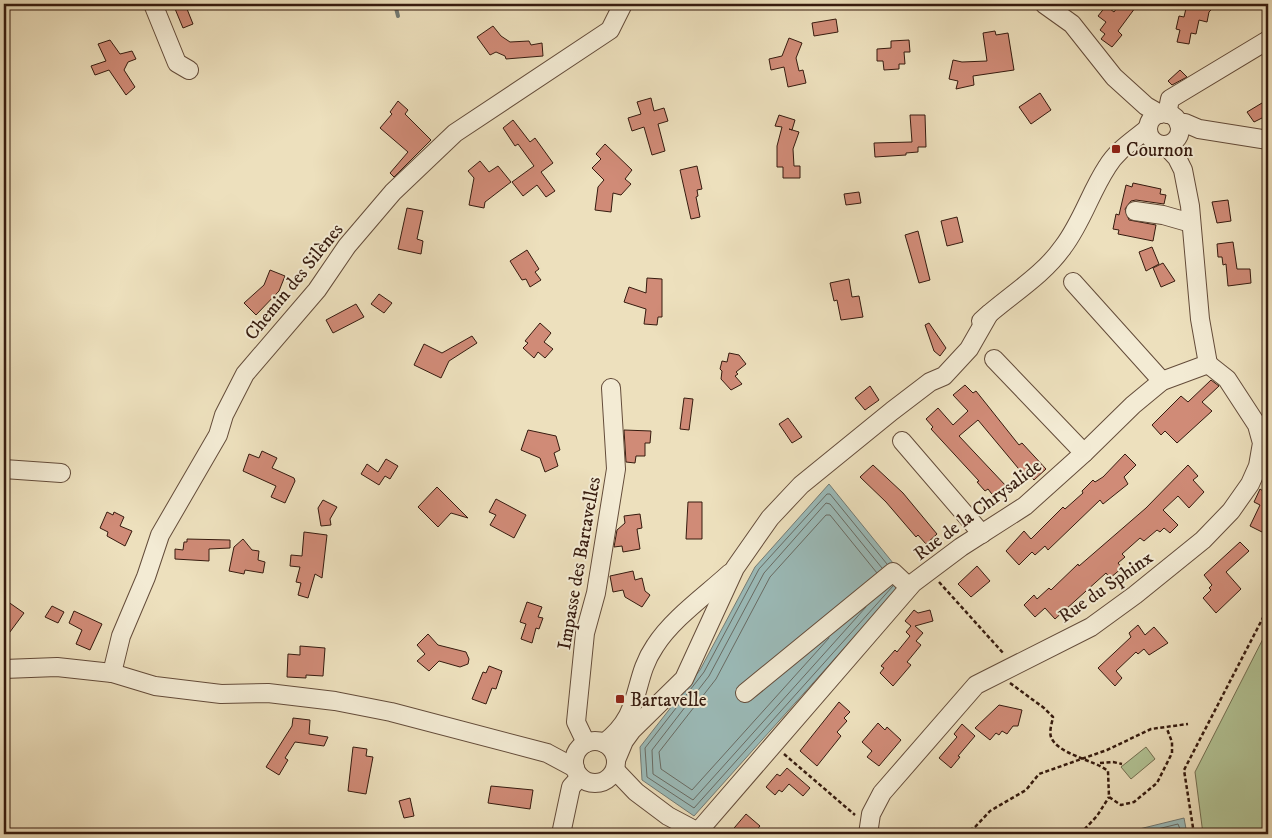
<svg xmlns="http://www.w3.org/2000/svg" width="1272" height="838" font-family="'IM FELL DW Pica',serif">
<style>
.green{fill:#b2c395;stroke:#746f52}
.water{fill:#9bbbb9;stroke:#737b75}
.lines{fill:none;stroke-linecap:round;stroke-linejoin:round}
.shore{stroke:#686b64;stroke-width:1}
.stream{stroke:#737b75;stroke-width:4}
.building{fill:#d08b77;stroke:#361b0f}
.minor-casing{stroke:#644c3a;stroke-width:20}
.path{stroke:#361b0f;stroke-width:2.5;stroke-dasharray:4 2.5;stroke-linecap:butt}
.minor{stroke:#f3ebd4;stroke-width:18}
.poi-dot{fill:#8f2418;stroke:#f3ebd4;stroke-width:2}
.labels{text-anchor:middle;stroke-width:4;stroke-linejoin:round;paint-order:stroke}
.poi-label{font-size:19px;fill:#361b0f;stroke:#f3ebd4;text-anchor:start}
.street-label{font-size:19px;fill:#361b0f;stroke:#f3ebd4}
</style>
<rect width="100%" height="100%" fill="#ede0bd"/>
<filter id="stains"><feTurbulence type="fractalNoise" baseFrequency=".004" numOctaves="4"/><feColorMatrix values="0 0 0 0 .2 0 0 0 0 .09 0 0 0 0 .02 0 0 0 .5 -.17"/></filter>
<radialGradient id="worn" r=".72"><stop offset=".6" stop-color="#630" stop-opacity="0"/><stop offset="1" stop-color="#630" stop-opacity=".3"/></radialGradient>
<g class="green">
<path d="M1268,629V834H1203L1195,772Z"/>
<path d="M1146,747L1155,759L1131,779L1121,767Z"/>
</g>
<g class="water">
<path d="M829,484L906,579L694,816L642,780L640,747L700,670L755,567Z"/>
<path d="M1184,818L1187,834H1126L1127,832Z"/>
</g>
<g class="lines">
<g class="shore">
<path d="M887,564L830,494H827L759,569L704,672L645,748L647,777L694,808L893,586"/>
<path d="M866,607L693,800L653,774L652,750L709,676L764,573L826,503L830,504L882,568"/>
<path d="M829,638L692,790L661,769L659,752L716,679L770,577L826,515H830L877,573"/>
<path d="M1137,834L1178,824L1182,834"/>
</g>
<path class="stream" d="M395,4L398,16"/>
</g>
<g class="building">
<path d="M173,4H185L193,24L183,28Z"/>
<path d="M1120,4H1138L1118,31L1122,35L1112,47L1101,39L1105,34L1100,30L1106,22L1098,16L1106,6L1114,12Z"/>
<path d="M1187,4H1217L1209,12L1207,22L1199,20L1196,34L1191,33L1189,44L1177,42L1180,30L1176,29L1179,16L1184,17Z"/>
<path d="M836,19L838,32L814,36L812,23Z"/>
<path d="M493,26L501,36L510,42L529,41L531,45L542,43L543,56L506,59L505,56L496,52L490,55L477,37Z"/>
<path d="M995,31L996,35L1008,33L1014,70L973,76L974,85L956,89L958,81L949,79L953,60L962,62L987,61L983,33Z"/>
<path d="M789,38L802,43L796,58L799,71L803,70L806,83L788,87L784,67L771,70L769,59L782,56Z"/>
<path d="M110,40L120,54L132,51L136,59L128,62L124,70L135,87L126,95L109,70L95,75L91,66L106,61L98,44Z"/>
<path d="M909,40L910,52H904L905,64H899V69L884,70L883,61H877V49L891,48V41Z"/>
<path d="M1180,70L1187,77L1172,85L1168,81Z"/>
<path d="M1040,93L1051,110L1031,124L1019,107Z"/>
<path d="M651,98L654,111L664,108L668,121L658,124L665,151L652,155L644,127L632,131L628,118L641,114L637,102Z"/>
<path d="M398,101L408,110L405,114L431,140L394,177L390,173L408,152L380,128L392,114L390,112Z"/>
<path d="M1262,103L1268,115L1254,122L1247,112Z"/>
<path d="M779,115L795,120L792,130L789,129L799,132L793,149L794,166H800V178H783V167H777V146L782,127L775,126Z"/>
<path d="M910,115H925L926,147H918V152L906,153V155L875,157L874,143L912,142Z"/>
<path d="M513,120L530,142L535,138L553,163L541,172L555,191L546,197L537,185L523,196L512,182L534,166L518,144L515,146L503,128Z"/>
<path d="M605,144L632,170L625,179L631,184L621,195L613,193L611,212L595,210L598,187L604,180L592,168L601,159L596,154Z"/>
<path d="M480,161L489,172L498,166L511,182L485,202L484,208L469,205L474,178L468,171Z"/>
<path d="M697,166L702,189L697,190L698,196L696,197L700,217L691,219L680,170Z"/>
<path d="M1133,183L1161,189L1160,194L1166,195L1164,204L1136,200L1131,201L1125,209L1129,220L1156,225L1153,241L1118,234L1119,230L1113,229L1116,214L1119,215L1126,185L1132,187Z"/>
<path d="M859,192L861,203L846,205L844,194Z"/>
<path d="M1228,200L1231,221L1217,223L1212,202Z"/>
<path d="M407,208L423,211L417,239L423,241L421,254L398,249Z"/>
<path d="M957,217L963,242L947,246L941,221Z"/>
<path d="M918,231L930,280L919,283L905,235Z"/>
<path d="M1233,242L1237,269H1250L1251,283L1228,286L1226,264L1223,265L1222,257H1218L1217,244Z"/>
<path d="M1152,247L1159,264L1146,271L1139,252Z"/>
<path d="M527,250L539,269L535,272L541,280L530,287L526,279L522,280L510,261Z"/>
<path d="M1163,263L1175,281L1161,287L1153,268Z"/>
<path d="M270,270L285,276L279,291L256,315L244,303L264,285Z"/>
<path d="M647,278L662,279V317H658L657,325L644,324L646,309L624,302L629,287L646,293Z"/>
<path d="M849,279L852,297L859,296L863,317L841,320L837,300L834,301L830,283Z"/>
<path d="M379,294L392,303L384,313L371,304Z"/>
<path d="M356,304L364,317L333,333L326,320Z"/>
<path d="M540,323L551,333L544,342L553,349L545,358L538,352L534,358L523,348L528,343L525,341Z"/>
<path d="M929,323L946,348L940,356L934,351L925,325Z"/>
<path d="M472,336L477,343L449,361L441,378L414,365L424,344L442,353Z"/>
<path d="M729,353L739,355L746,364L736,372L738,374L735,376L742,384L731,390L721,379L722,371L720,369L722,361L727,362Z"/>
<path d="M1211,380L1219,386L1202,402L1212,411L1177,443L1165,431L1161,435L1152,425L1181,396L1188,402Z"/>
<path d="M965,385L973,393L976,391L1019,445L1022,443L1046,469L1034,480L1026,471L1023,474L978,420L959,436L1007,487L995,498L988,489L985,491L977,482L979,481L931,429L933,427L926,419L938,408L953,425L968,411L953,395Z"/>
<path d="M870,386L879,400L865,410L855,398Z"/>
<path d="M684,398L693,399L689,430L680,429Z"/>
<path d="M788,418L802,437L792,443L779,424Z"/>
<path d="M528,430L556,436L560,450L554,453L558,466L545,472L540,458L521,450Z"/>
<path d="M624,430L651,431L650,443H645V456H636L635,463L626,462Z"/>
<path d="M262,451L277,458L272,468L294,478L295,481L285,503L271,497L276,486L243,471L249,454L259,458Z"/>
<path d="M1125,454L1136,465L1124,477L1128,484L1103,504L1100,500L1048,550L1045,546L1035,555L1032,552L1019,565L1006,551L1024,531L1031,539L1063,507L1065,509L1083,493L1082,491L1093,480L1095,482L1103,477Z"/>
<path d="M386,459L398,466L390,479L385,476L379,485L361,474L367,464L378,472Z"/>
<path d="M873,465L903,493L937,534L926,544L918,535L916,537L886,502L860,477Z"/>
<path d="M1188,465L1198,476L1193,480L1204,492L1189,508L1178,496L1163,510L1178,525L1170,533L1164,528L1160,532L1157,530L1144,541L1140,538L1122,554L1125,557L1118,563L1122,568L1110,578L1106,573L1055,619L1045,608L1035,617L1024,605L1034,595L1037,599L1049,588L1051,590L1078,564L1079,566L1146,508Z"/>
<path d="M437,487L468,518L451,513L438,527L418,507Z"/>
<path d="M1268,488V535L1250,526L1260,505L1254,502L1260,489L1266,493Z"/>
<path d="M496,499L526,515L514,538L490,525L496,515L489,512Z"/>
<path d="M323,500L337,507L330,519L331,525L321,526L318,508Z"/>
<path d="M688,502H702V539H686Z"/>
<path d="M107,512L113,515L114,512L124,517L120,526L132,531L125,546L107,536L108,532L100,528Z"/>
<path d="M640,514L642,528L637,529L640,549L623,552L622,546L614,547L617,530L625,523L624,516Z"/>
<path d="M304,532L327,535L322,578L315,574L308,598L298,595L301,583L296,582L300,567L290,566L291,555L302,556Z"/>
<path d="M187,539L230,540V548L209,549V561L175,559V549L183,550L184,542H187Z"/>
<path d="M243,539L252,550L259,551L258,560L265,562L263,573L245,570L244,574L229,571L234,547Z"/>
<path d="M1240,542L1249,551L1226,572L1241,589L1216,613L1203,598L1211,590L1209,588L1212,585L1204,575Z"/>
<path d="M977,566L990,581L971,597L958,584Z"/>
<path d="M633,571L635,580L642,578L645,591L650,595L642,607L625,597L623,590L613,592L610,576Z"/>
<path d="M4,599L24,613L4,640Z"/>
<path d="M527,602L542,607L538,617L543,618L539,629L536,628L532,643L521,639L526,624L520,622Z"/>
<path d="M52,606L64,612L58,623L45,617Z"/>
<path d="M914,610L918,613L930,610L933,621L915,626L923,633L916,641L921,645L907,662L911,665L893,686L880,673L884,668L881,666L895,650L897,652L910,636L906,632L911,626L905,621Z"/>
<path d="M74,611L102,624L90,650L76,644L82,630L69,623Z"/>
<path d="M1138,625L1145,635L1154,627L1168,643L1149,655L1144,649L1138,654L1136,652L1116,671L1122,678L1115,686L1098,668L1131,637L1129,633Z"/>
<path d="M428,634L438,645L466,652L469,659L468,664L460,667L439,661L429,671L417,661L425,654L417,645Z"/>
<path d="M300,646L325,648L323,676L306,675V678L287,677L288,654L300,655Z"/>
<path d="M489,666L502,671L496,689L492,688L486,704L472,699L483,672L486,673Z"/>
<path d="M839,702L850,712L844,718L847,721L837,732L841,736L817,766L800,751Z"/>
<path d="M999,705L1022,710L1018,726H1013L1007,734L1002,731L999,735L996,733L990,740L975,728Z"/>
<path d="M293,718L310,720L309,734L328,737L324,746L295,742L285,758L288,760L279,775L266,767L292,726Z"/>
<path d="M878,723L885,730L887,727L901,740L879,766L867,757L872,751L862,742Z"/>
<path d="M962,724L975,736L958,756L960,757L951,768L939,758L957,737L954,734Z"/>
<path d="M353,747L367,749L366,756L373,757L366,794L348,791Z"/>
<path d="M787,768L810,788L803,796L789,784L782,792L779,790L775,795L766,787L777,774L780,776Z"/>
<path d="M491,786L533,790L530,809L488,803Z"/>
<path d="M410,798L414,816L404,818L399,801Z"/>
<path d="M746,814L760,826L753,834H729Z"/>
</g>
<g class="lines">
<defs>
<g id="minor">
<path d="M153,4L177,63L189,70"/>
<path d="M1044,4L1072,24L1114,77L1146,106L1160,114"/>
<circle cx="1164" cy="129" r="16"/>
<path d="M1167,114L1170,99L1268,40"/>
<path d="M1179,124L1185,123L1199,129L1268,140"/>
<path d="M1135,211L1163,215L1191,223"/>
<path d="M1073,282L1162,381"/>
<path d="M981,321C1008,296 1042,277 1063,247C1082,222 1090,193 1107,167C1117,150 1134,140 1148,128"/>
<path d="M994,359L1084,453"/>
<path d="M902,441L982,534"/>
<path d="M4,469L61,473"/>
<path d="M4,669L57,667L112,673L155,686L221,694L268,693L335,701L391,712L547,753L575,768"/>
<path d="M112,673L121,636L146,577L160,535L218,435L224,415L245,374L317,290L347,246L393,192L455,133L610,30L623,4"/>
<path d="M745,693L893,572L909,587"/>
<circle cx="595" cy="762" r="21"/>
<path d="M586,743L576,722L585,633L596,593L616,469L611,388"/>
<path d="M604,743C644,713 631,681 655,646C672,619 706,595 730,573"/>
<path d="M616,760L624,741L632,730L684,679L735,568L770,518L801,485L892,411L930,382L944,376L969,349L989,314"/>
<path d="M615,770L636,792L668,816L702,834"/>
<path d="M561,834L571,787L580,777"/>
<path d="M696,834L913,583L961,547L1025,506L1084,453L1133,405L1162,381L1208,364L1200,319L1190,206L1183,170L1177,158L1165,145"/>
<path d="M868,834L871,814L882,793L976,685L1091,627L1135,595L1203,540L1231,511L1250,484L1258,466L1262,443L1257,425L1227,379L1208,364"/>
</g>
</defs>
<use href="#minor" class="minor-casing"/>
<g class="path">
<path d="M939,582L1004,654"/>
<path d="M1010,683L1044,708L1053,717C1052,723 1049,731 1051,737C1057,754 1094,760 1108,771L1109,797L1121,805L1134,802L1157,783L1172,753V742L1167,729"/>
<path d="M784,754L855,815"/>
<path d="M1100,763L1113,762L1122,764"/>
<path d="M964,834L975,827L990,811L1026,790L1039,774L1107,750L1151,729L1188,724"/>
<path d="M1080,834L1097,816L1109,797"/>
<path d="M1194,834L1184,770L1268,608"/>
</g>
<use href="#minor" class="minor"/>
</g>
<g class="poi-dot">
<rect x="1111" y="144" width="10" height="10" rx="2.5"/>
<rect x="615" y="694" width="10" height="10" rx="2.5"/>
</g>
<g class="labels">
<g class="poi-label">
<text x="1126" y="156">Cournon</text>
<text x="630" y="706">Bartavelle</text>
</g>
<g class="street-label">
<text transform="translate(293 281) rotate(-51)" y="7">Chemin des Silènes</text>
<text transform="translate(977 509) rotate(-37)" y="7">Rue de la Chrysalide</text>
<text transform="translate(578 563) rotate(-80)" y="7">Impasse des Bartavelles</text>
<text transform="translate(1105 586) rotate(-35)" y="7">Rue du Sphinx</text>
</g>
</g>
<rect width="1272" height="838" fill="none" stroke="#ede0bd" stroke-width="20"/>
<rect x="5" y="5" width="1262" height="828" fill="none" stroke="#361b0f" stroke-width="2.5"/>
<rect x="10" y="10" width="1252" height="818" fill="none" stroke="#361b0f"/>
<rect width="100%" height="100%" filter="url(#stains)"/>
<rect width="100%" height="100%" fill="url(#worn)"/>
</svg>
